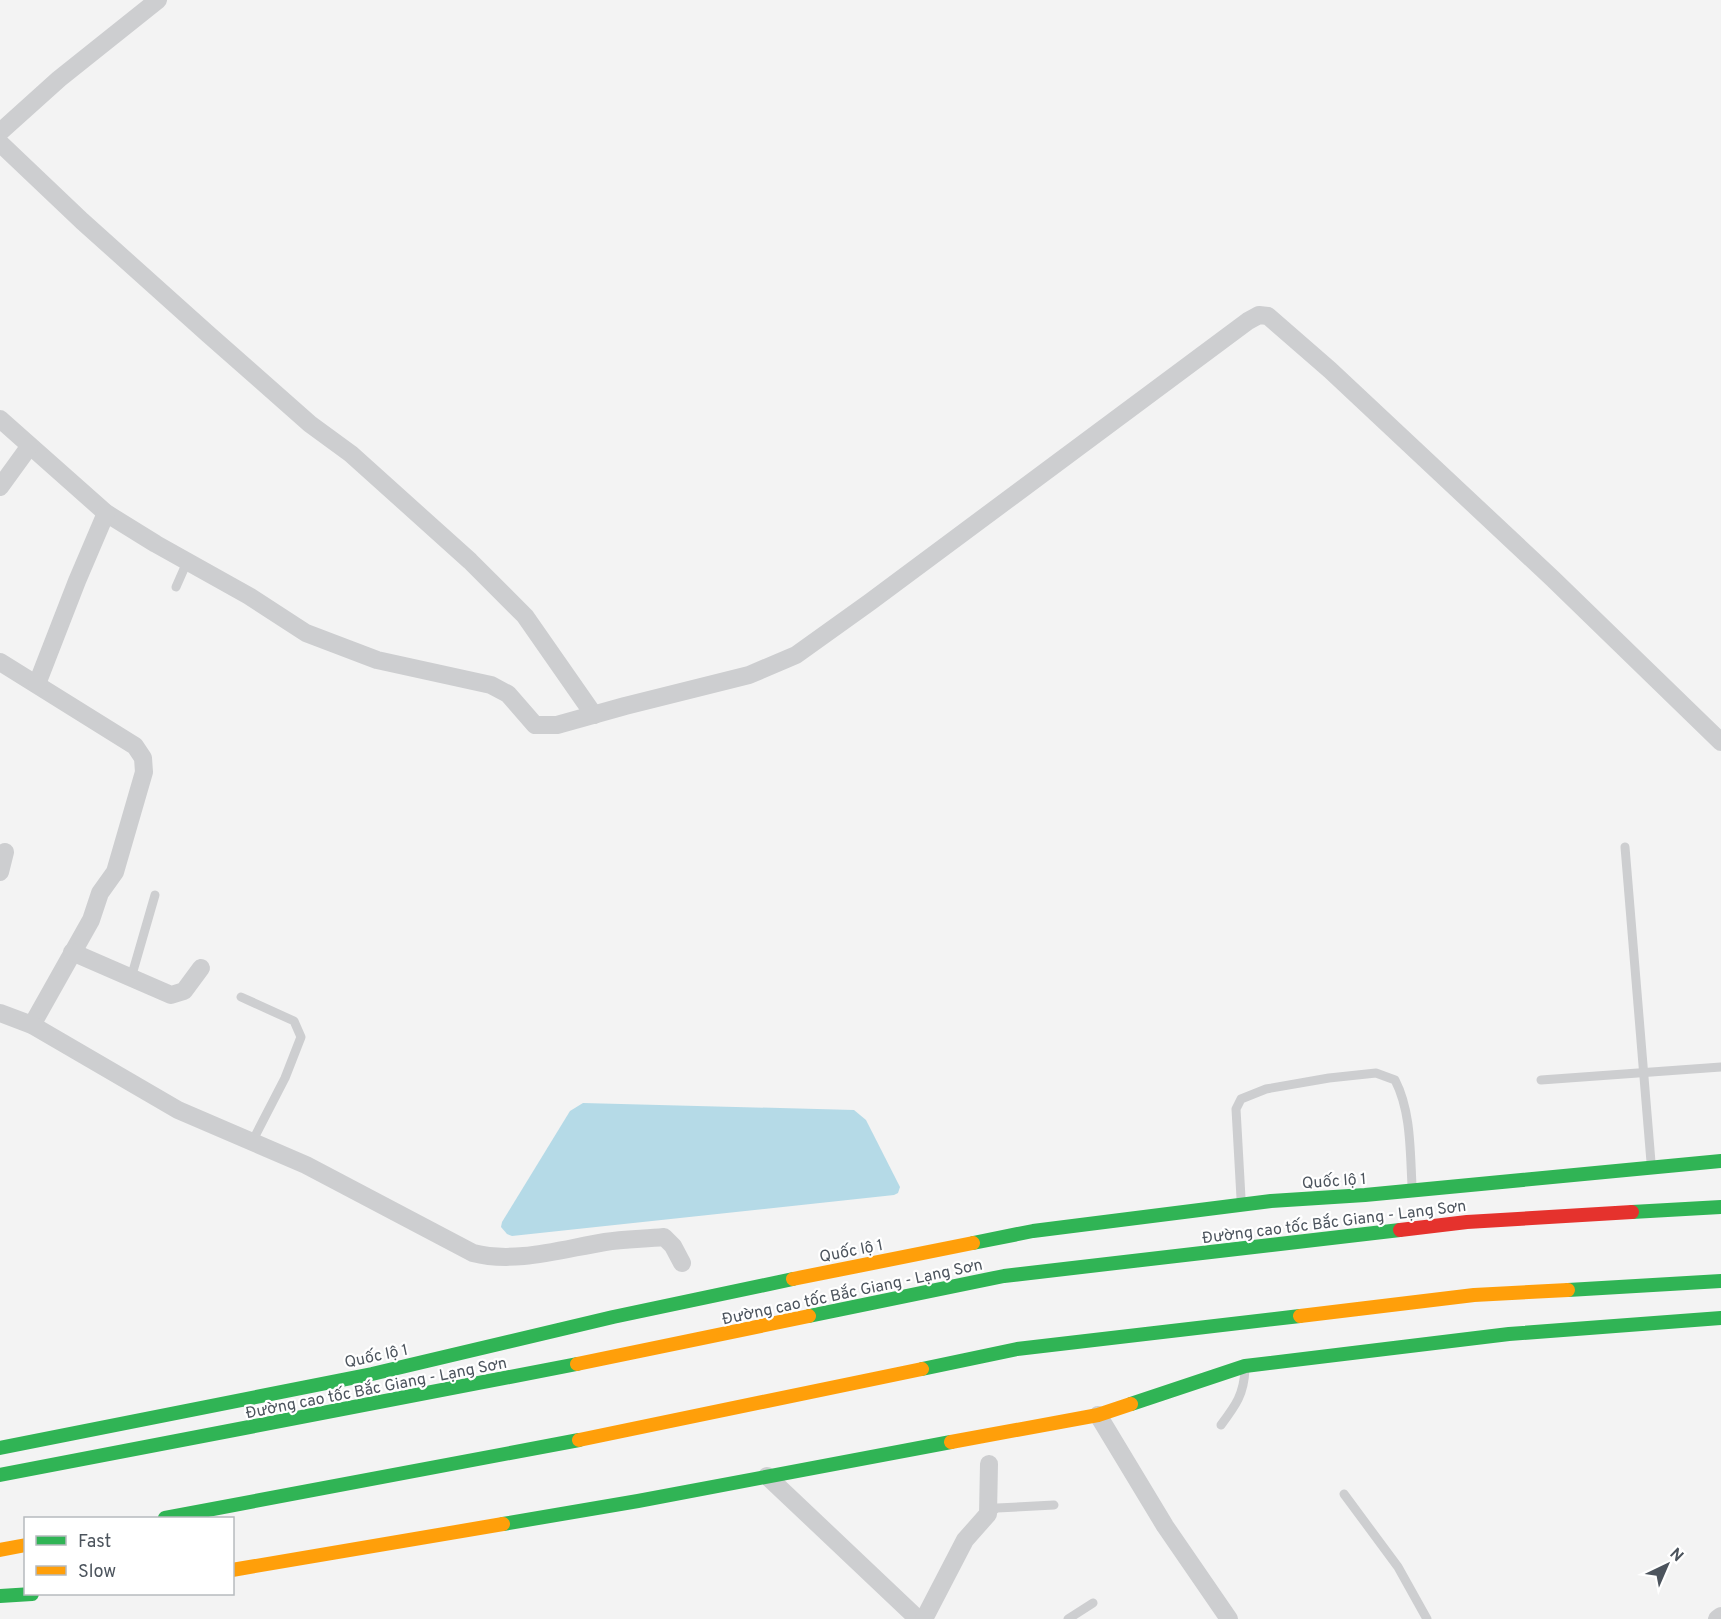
<svg xmlns="http://www.w3.org/2000/svg" width="1721" height="1619" font-family="Overpass,sans-serif">
<style>
.water{fill:#b5dae7}
.lines{fill:none;stroke-linecap:round;stroke-linejoin:round}
.lane{stroke:#cdced0;stroke-width:9}
.street{stroke:#cdced0;stroke-width:18}
.fast{stroke:#30b455;stroke-width:14}
.slow{stroke:#ff9f0a;stroke-width:14}
.jam{stroke:#e5322d;stroke-width:14}
.labels{text-anchor:middle;stroke-width:4.5;stroke-linejoin:round;paint-order:stroke}
.street-label{font-size:16px;fill:#4c545d;stroke:#fff}
</style>
<rect width="100%" height="100%" fill="#f3f3f3"/>
<path class="water" d="M583,1103L854,1110L866,1120L900,1187L898,1193L894,1195L512,1236L507,1234L501,1227L502,1222L570,1111Z"/>
<g class="lines">
<g class="lane">
<path d="M176,587L187,562"/>
<path d="M1625,847L1651,1162"/>
<path d="M131,978L155,895"/>
<path d="M241,997L294,1021L301,1037L285,1078L252,1142"/>
<path d="M1541,1080L1721,1067"/>
<path d="M1241,1198L1236,1109L1241,1099L1266,1089L1329,1078L1376,1073L1395,1080C1411,1111 1410,1150 1412,1185"/>
<path d="M1221,1425C1236,1405 1244,1394 1245,1369"/>
<path d="M1344,1494L1398,1567L1427,1619"/>
<path d="M988,1514L997,1508L1054,1505"/>
<path d="M1068,1619L1093,1603"/>
</g>
<g class="street">
<path d="M0,132L59,79L158,0"/>
<path d="M0,143L82,221L208,334L310,424L351,454L470,561L525,616L594,715"/>
<path d="M0,419L106,513L156,544L249,596L306,633L377,660L491,685L508,694L535,725H557L625,706L749,675L796,655L870,602L1248,321L1259,315L1268,316L1330,370L1552,578L1721,742"/>
<path d="M0,487L29,447"/>
<path d="M0,662L135,746L143,758L144,772L115,872L100,893L91,920L32,1025"/>
<path d="M37,684L77,581L106,513"/>
<path d="M0,872L5,852"/>
<path d="M72,952L171,995L184,991L201,968"/>
<path d="M0,1013L32,1025L178,1110L306,1165L473,1253C515,1264 562,1249 605,1242C624,1239 645,1239 664,1237L673,1246L682,1263"/>
<path d="M1098,1415L1165,1526L1229,1619"/>
<path d="M767,1476L918,1619"/>
<path d="M924,1619L965,1540L988,1514L989,1464"/>
<path d="M1717,1619L1721,1616"/>
</g>
<g class="fast">
<path d="M1632,1212L1721,1207"/>
<path d="M973,1243L1033,1231L1271,1201L1365,1195L1721,1161"/>
<path d="M1568,1290L1721,1281"/>
<path d="M809,1316L1004,1276L1400,1230"/>
<path d="M922,1369L1017,1349L1300,1316"/>
<path d="M1131,1404L1245,1366L1509,1334L1721,1318"/>
<path d="M0,1448L372,1374L613,1317L793,1279"/>
<path d="M0,1475L577,1364"/>
<path d="M165,1518L579,1440"/>
<path d="M503,1524L638,1501L951,1442"/>
<path d="M0,1596L32,1594"/>
</g>
<g class="slow">
<path d="M793,1279L973,1243"/>
<path d="M1300,1316L1474,1295L1568,1290"/>
<path d="M577,1364L809,1316"/>
<path d="M579,1440L922,1369"/>
<path d="M951,1442L1098,1415L1131,1404"/>
<path d="M0,1550L26,1545"/>
<path d="M232,1570L503,1524"/>
</g>
<path class="jam" d="M1400,1230L1467,1222L1632,1212"/>
</g>
<g class="labels">
<g class="street-label">
<text transform="translate(1334 1180) rotate(-4)" y="6">Quốc lộ 1</text>
<text transform="translate(1334 1221) rotate(-7)" y="6">Đường cao tốc Bắc Giang - Lạng Sơn</text>
<text transform="translate(851 1250) rotate(-11)" y="6">Quốc lộ 1</text>
<text transform="translate(852 1291) rotate(-12)" y="6">Đường cao tốc Bắc Giang - Lạng Sơn</text>
<text transform="translate(376 1355) rotate(-12)" y="6">Quốc lộ 1</text>
<text transform="translate(376 1387) rotate(-11)" y="6">Đường cao tốc Bắc Giang - Lạng Sơn</text>
</g>
</g>
<rect x="24" y="1517" width="210" height="78" fill="#ffffff" stroke="#b7bbbe" stroke-width="1.5"/>
<rect x="36" y="1536" width="30" height="9" fill="#30b455" stroke="#b7bbbe" stroke-width="1.5"/>
<text x="78" y="1547" font-size="18" fill="#4c545d">Fast</text>
<rect x="36" y="1566" width="30" height="9" fill="#ff9f0a" stroke="#b7bbbe" stroke-width="1.5"/>
<text x="78" y="1577" font-size="18" fill="#4c545d">Slow</text>
<g transform="translate(1667 1565) rotate(44)" stroke="#ffffff" stroke-width="4.5" paint-order="stroke">
<path d="M0-4.5L10 22L0 15L-10 22Z" fill="#4c545d"/>
<text y="-9" font-size="16" font-weight="bold" text-anchor="middle" fill="#4c545d">N</text>
</g>
</svg>
